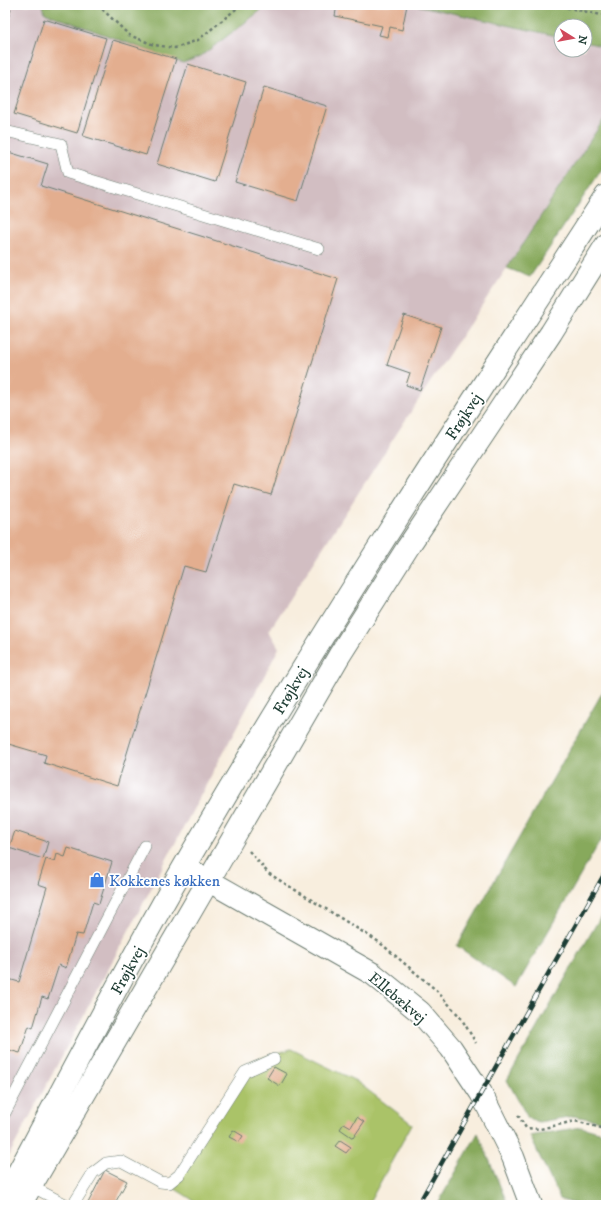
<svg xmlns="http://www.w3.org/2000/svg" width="611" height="1210" font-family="'IM FELL DW Pica',serif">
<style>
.industrial{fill:#d2bec2}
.green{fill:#aac368;stroke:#64804e}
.forest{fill:#87a95c;stroke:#537348}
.building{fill:#e3ae8f}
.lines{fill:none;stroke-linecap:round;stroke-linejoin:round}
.service-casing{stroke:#6b7b70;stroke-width:12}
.tertiary-casing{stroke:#6b7b70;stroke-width:24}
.path{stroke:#6b7b70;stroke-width:2.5;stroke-dasharray:3 3;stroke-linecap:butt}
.service{stroke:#fff;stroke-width:11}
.tertiary{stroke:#fff;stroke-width:22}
.rail-casing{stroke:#1f3d34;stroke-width:4.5}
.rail{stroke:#fff;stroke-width:3;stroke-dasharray:9;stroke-linecap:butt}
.labels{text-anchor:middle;stroke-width:3.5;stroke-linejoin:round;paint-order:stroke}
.street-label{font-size:16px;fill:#1f3d34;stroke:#fff}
.shop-label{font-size:16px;fill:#366cbe;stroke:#fff;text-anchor:start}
</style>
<rect width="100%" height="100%" fill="#fff"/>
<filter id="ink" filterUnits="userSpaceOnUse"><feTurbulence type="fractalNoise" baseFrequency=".025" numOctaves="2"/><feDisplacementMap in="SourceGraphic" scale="8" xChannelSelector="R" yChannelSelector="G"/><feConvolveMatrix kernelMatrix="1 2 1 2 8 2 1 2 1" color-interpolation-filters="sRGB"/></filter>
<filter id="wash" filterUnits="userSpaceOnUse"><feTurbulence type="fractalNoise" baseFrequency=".012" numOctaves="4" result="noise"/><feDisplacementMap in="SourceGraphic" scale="16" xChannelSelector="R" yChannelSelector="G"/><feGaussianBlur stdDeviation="0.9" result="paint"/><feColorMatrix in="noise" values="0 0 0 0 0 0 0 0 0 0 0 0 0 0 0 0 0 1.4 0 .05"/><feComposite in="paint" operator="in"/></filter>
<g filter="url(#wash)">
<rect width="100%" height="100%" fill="#f8eede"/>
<path class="industrial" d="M5,5H43L45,13L201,56L268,5H416L561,37V50H585V42L606,47V116L507,268L423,393L269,631L279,648L5,1163Z"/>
<path class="green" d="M291,1049L356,1081L412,1124L368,1205H201L172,1187L251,1061Z"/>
<g class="forest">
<path d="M43,5H268L201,56L183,63L45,13Z"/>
<path d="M416,5H606V47L585,42V26H561V37Z"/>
<path d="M606,116V163L530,277L507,268Z"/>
<path d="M606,686V831L516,987L457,946Z"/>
<path d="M606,907V1122L574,1116L539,1122L528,1118L507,1080Z"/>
<path d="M581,1127L606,1134V1205H577L560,1199L530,1136Z"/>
<path d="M478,1133L508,1205H437Z"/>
</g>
<g id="blocks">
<g class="building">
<path d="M337,5H407L402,30L390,27L388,37L379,35L382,26L335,16Z"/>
<path d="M5,7L11,9L5,27Z"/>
<path d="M44,19L106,38L77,133L14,114Z"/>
<path d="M113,40L176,59L146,155L83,136Z"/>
<path d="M188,64L246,82L215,182L157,164Z"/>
<path d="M264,87L327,106L298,201L235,182Z"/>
<path d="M5,151L48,164L41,186L338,279L271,495L234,484L206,572L184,566L117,786L44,763L46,755L5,743Z"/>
<path d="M404,315L441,327L420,390L406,385L410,373L387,365Z"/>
<path d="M15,831L48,842L43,859L9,848Z"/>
<path d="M68,848L112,862L99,904L93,902L83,935L76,934L66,968L59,965L48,999L42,997L33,1028L29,1026L20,1053L5,1049V978L19,982L47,887L38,884L46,859L55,862L57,854L65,857Z"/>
<path d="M274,1067L287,1074L280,1086L267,1078Z"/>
<path d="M357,1117L364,1122L353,1138L340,1129L344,1123L351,1127Z"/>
<path d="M233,1130L243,1136L239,1142L229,1137Z"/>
<path d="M340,1140L351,1147L346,1153L335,1146Z"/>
<path d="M105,1170L127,1181L114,1205H92L88,1203Z"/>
</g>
</g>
</g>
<g filter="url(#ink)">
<use href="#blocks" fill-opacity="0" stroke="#6b7b70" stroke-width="1"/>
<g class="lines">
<defs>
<g id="service">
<path d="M5,131L61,144L68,173L319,249"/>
<path d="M5,1113L145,846"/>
<path d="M29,1185L67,1205"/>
<path d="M73,1205L93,1173L106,1163L121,1161L160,1182L169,1183L179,1175L245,1072L274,1059"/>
</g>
<g id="tertiary">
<path d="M195,873L373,974L420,1012L451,1048L481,1093L513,1157L531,1205"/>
<path d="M5,1201L16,1177C80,1057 142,936 212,819C337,607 472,402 606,196"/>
<path d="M20,1205L339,656L408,547L551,333L606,245"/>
</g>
</defs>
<use href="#service" class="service-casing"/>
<use href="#tertiary" class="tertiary-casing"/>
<g class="path">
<path d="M98,5L129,35L154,45L175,48L198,40L241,5"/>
<path d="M555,5L606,16"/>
<path d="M249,851L268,873L379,942L436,990L461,1018L476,1043"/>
<path d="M518,1115L526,1128L540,1129L575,1121L606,1129"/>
</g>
<use href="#service" class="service"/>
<use href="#tertiary" class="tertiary"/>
<defs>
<path id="rail" d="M418,1205L606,871"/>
</defs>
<use href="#rail" class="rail-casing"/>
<use href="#rail" class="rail"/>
</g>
</g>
<defs>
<symbol id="shop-bare" viewBox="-9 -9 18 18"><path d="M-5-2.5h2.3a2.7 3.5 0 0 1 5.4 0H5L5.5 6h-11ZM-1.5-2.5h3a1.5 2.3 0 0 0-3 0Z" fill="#3f7fe0" stroke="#fff" stroke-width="2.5" paint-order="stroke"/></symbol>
</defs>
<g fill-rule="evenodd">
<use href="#shop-bare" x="86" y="869" width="22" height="22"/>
</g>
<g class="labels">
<g class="street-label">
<text transform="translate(463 416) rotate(-57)" y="6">Frøjkvej</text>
<text transform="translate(290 690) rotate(-59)" y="6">Frøjkvej</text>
<text transform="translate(127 970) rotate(-61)" y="6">Frøjkvej</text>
<text transform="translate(398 997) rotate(40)" y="6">Ellebækvej</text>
</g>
<g class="shop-label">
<text x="109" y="886">Kokkenes køkken</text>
</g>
</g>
<rect width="611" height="1210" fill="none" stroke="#fff" stroke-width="20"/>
<g transform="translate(573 38) rotate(101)"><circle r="19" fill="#ffffff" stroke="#a5b1ae"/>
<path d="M0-3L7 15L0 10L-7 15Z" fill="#d1495b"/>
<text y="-6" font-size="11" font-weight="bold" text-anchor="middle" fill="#1f3d34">N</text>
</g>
</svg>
